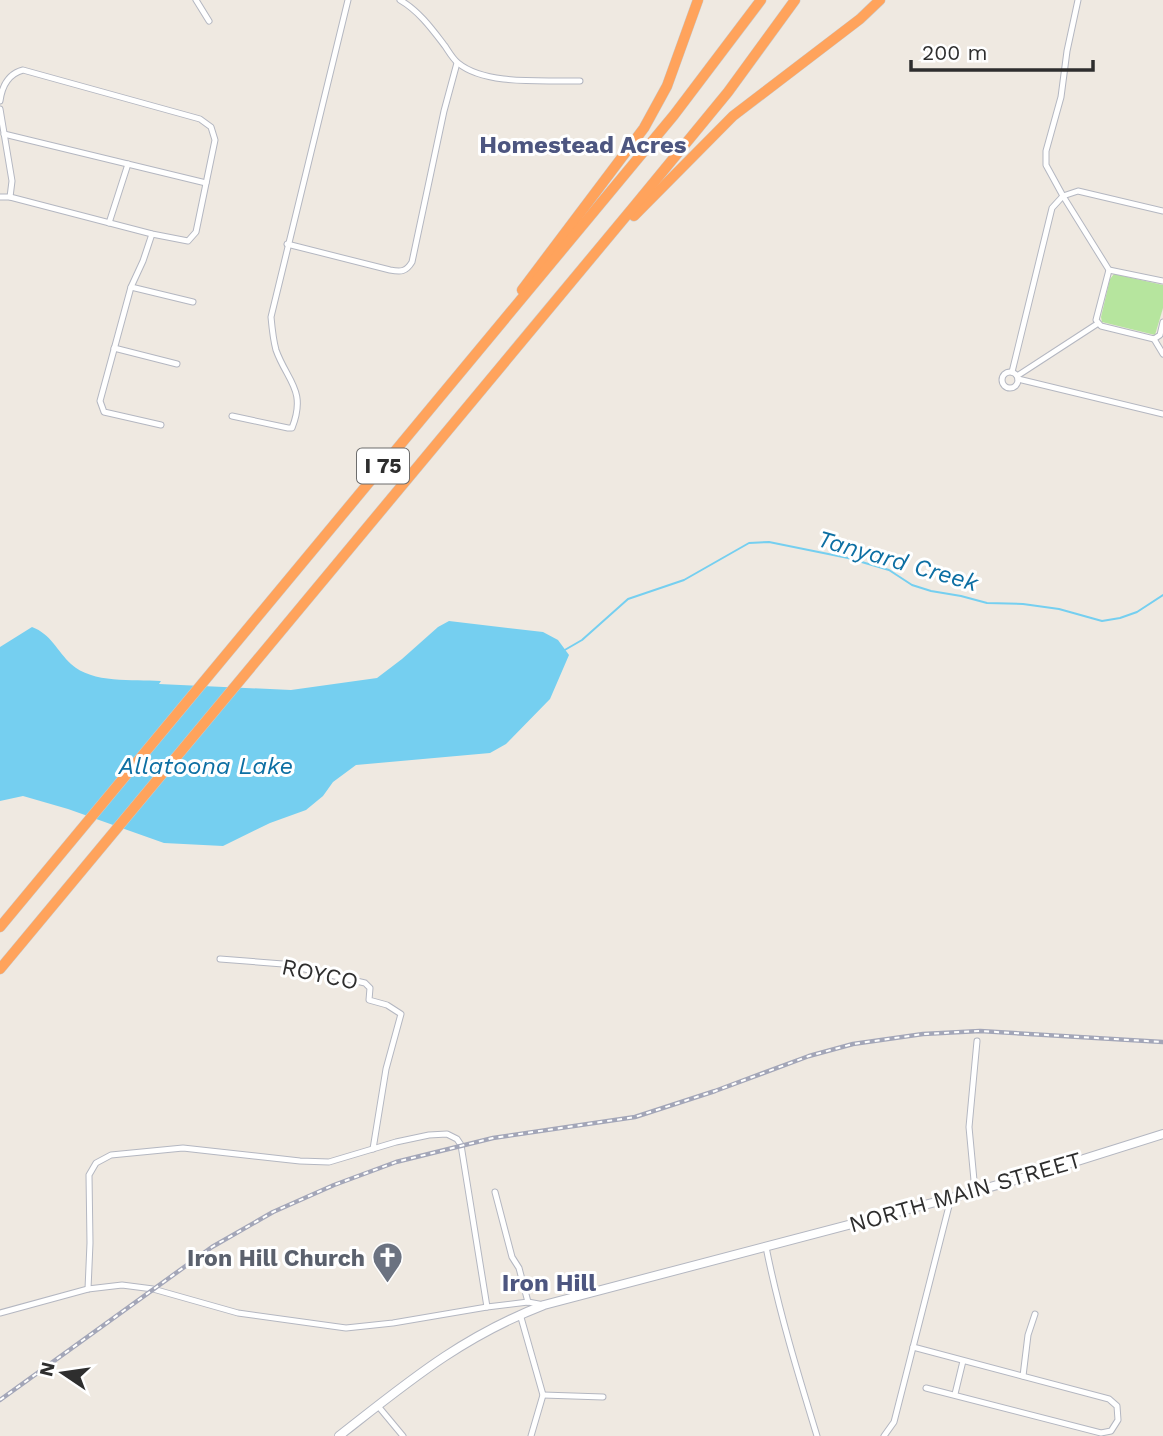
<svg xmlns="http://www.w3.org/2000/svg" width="1163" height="1436" font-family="'Work Sans',sans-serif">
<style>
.green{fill:#b6e59e}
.water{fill:#75cff0}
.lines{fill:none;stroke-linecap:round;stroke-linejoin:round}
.stream{stroke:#75cff0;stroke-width:2}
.street-casing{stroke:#b4b7c1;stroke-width:7}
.secondary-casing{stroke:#b4b7c1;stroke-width:10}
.highway-casing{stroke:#c9c9c9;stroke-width:11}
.street{stroke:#fff;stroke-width:5}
.secondary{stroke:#fff;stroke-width:8}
.highway{stroke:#ffa35c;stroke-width:10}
.rail-casing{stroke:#a3a6b8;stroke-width:4.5}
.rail{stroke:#fff;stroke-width:2;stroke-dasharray:5;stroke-linecap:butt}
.labels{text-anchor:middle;stroke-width:6;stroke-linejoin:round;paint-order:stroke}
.shield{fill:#fff;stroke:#6d6d6d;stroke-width:2}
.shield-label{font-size:21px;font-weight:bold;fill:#2e2e2e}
.street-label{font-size:23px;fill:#2e2e2e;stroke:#fff}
.worship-label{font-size:23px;font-weight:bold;fill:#5b616d;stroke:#fff;text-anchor:end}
.neighbourhood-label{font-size:24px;font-weight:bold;fill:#4d5680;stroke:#fff}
.water-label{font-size:24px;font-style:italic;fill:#0d6fa3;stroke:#fff}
</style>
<rect width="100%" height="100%" fill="#efe9e1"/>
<path class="green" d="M1114,274L1163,285V308L1155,335L1102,322L1101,317L1110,279Z"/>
<path class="water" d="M449,621L543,632L558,640L569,655L550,699L506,744L490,753L356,765L333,782L323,796L306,810L270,823L223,846L164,843L68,809L23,796L0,801V647L32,627C51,634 57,651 71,664C93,684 132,679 161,681L159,684L291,690L377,678L402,659L438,627Z"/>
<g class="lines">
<path class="stream" d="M563,651L582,640L628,599L684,580L749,543L769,542L848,558L889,570L912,585L931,591L961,596L987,603L1023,604L1059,609L1102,621L1120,618L1137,612L1163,595"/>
<defs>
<g id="street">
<path d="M196,0L209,21"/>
<path d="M400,0C419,11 432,29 445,46C449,52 453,59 458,63C486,86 545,80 580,81"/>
<path d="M1078,0L1067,51L1061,97L1046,151V165L1063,196L1109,270"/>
<path d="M0,101C2,86 8,74 23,70L200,119L211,127L215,140L196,232L188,241L152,234L10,197H0"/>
<path d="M0,109L12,181L10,197"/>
<path d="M4,134L206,183"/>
<path d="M109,223L128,164"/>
<path d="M152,234L143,261L131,287L100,401L104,412L161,425"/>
<path d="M287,244L390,270C401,272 406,272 412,262L444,111L457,63"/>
<path d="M1163,281L1109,270L1096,320L1101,326L1154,339L1160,335L1163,322"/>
<path d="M131,287L193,302"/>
<path d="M1154,339L1163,354"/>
<path d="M114,348L177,364"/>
<circle cx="1010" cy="380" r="8"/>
<path d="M1012,372L1052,208L1063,196L1078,191L1163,211"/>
<path d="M1017,376L1097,324"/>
<path d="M1018,379L1163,414"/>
<path d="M232,416L288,428H292C307,390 287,381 276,350C273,339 272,328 271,317L348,0"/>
<path d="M220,959L283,964L365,983L370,988L369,1000L387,1005L401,1014L386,1069L373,1149"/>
<path d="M975,1191L969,1127L977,1041"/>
<path d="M495,1192L512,1257L519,1268L528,1302"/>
<path d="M766,1247C779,1312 798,1374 817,1436"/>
<path d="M88,1289L90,1243L89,1175L96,1163L111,1155L183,1148L300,1161L329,1162L396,1142L429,1135L447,1134L457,1139L461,1145L487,1307"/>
<path d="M0,1313L88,1289L122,1285L153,1289L238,1313L346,1328L393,1323L487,1307L528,1302L544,1305"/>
<path d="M520,1314L543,1395L531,1436"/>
<path d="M913,1347L1109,1399L1117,1406L1118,1420L1111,1431L1101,1433L926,1388"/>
<path d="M1023,1376L1028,1335L1035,1314"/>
<path d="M955,1394L963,1361"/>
<path d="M543,1395L603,1397"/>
<path d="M378,1406L403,1436"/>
<path d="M884,1436L894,1422L951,1198"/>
</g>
<path id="secondary" d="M339,1436C408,1382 461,1337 544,1305L951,1198L1033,1175L1163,1134"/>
<g id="highway">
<path d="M634,216L733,116L860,19L880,0"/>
<path d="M522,290L644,128L667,86L698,0"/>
<path d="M0,927L674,115L761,0"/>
<path d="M0,969L636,204L728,92L795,0"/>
</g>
</defs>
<use href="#street" class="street-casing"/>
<use href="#secondary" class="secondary-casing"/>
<use href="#highway" class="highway-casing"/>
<use href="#street" class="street"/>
<use href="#secondary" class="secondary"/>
<use href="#highway" class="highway"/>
<defs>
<path id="rail" d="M0,1400L212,1247L273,1212L334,1185L396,1162L493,1138L635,1117L715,1091L809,1056L853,1044L923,1034L980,1031L1163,1042"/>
</defs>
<use href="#rail" class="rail-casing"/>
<use href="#rail" class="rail"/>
</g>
<defs>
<symbol id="church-pin" viewBox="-11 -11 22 30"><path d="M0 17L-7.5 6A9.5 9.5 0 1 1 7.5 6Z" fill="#6b7280" stroke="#fff"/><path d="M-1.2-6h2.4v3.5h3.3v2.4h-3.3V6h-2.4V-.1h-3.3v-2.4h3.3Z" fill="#fff"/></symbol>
</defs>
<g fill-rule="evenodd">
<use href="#church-pin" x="370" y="1240" width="35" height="47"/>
</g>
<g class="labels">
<rect class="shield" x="357" y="448.5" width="52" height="35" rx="5"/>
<g class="shield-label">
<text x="383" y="473">I 75</text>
</g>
<g class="street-label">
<text transform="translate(320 974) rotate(12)" y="8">ROYCO</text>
<text transform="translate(965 1192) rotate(-16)" y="8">NORTH MAIN STREET</text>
</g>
<g class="worship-label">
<text x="365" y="1266">Iron Hill Church</text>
</g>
<g class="neighbourhood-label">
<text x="583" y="153">Homestead Acres</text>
<text x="549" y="1291">Iron Hill</text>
</g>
<g class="water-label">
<text transform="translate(898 561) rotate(16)" y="8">Tanyard Creek</text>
<text x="206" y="774">Allatoona Lake</text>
</g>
</g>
<g transform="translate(63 1373) rotate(283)" stroke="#ffffff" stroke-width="5" paint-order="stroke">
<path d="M0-5L12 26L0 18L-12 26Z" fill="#2e2e2e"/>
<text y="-10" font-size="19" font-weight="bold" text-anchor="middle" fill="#2e2e2e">N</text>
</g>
<path d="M911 60v10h182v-10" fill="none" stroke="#2e2e2e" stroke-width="3.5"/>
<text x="922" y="60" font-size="21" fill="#2e2e2e" stroke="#ffffff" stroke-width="5" paint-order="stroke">200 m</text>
</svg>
